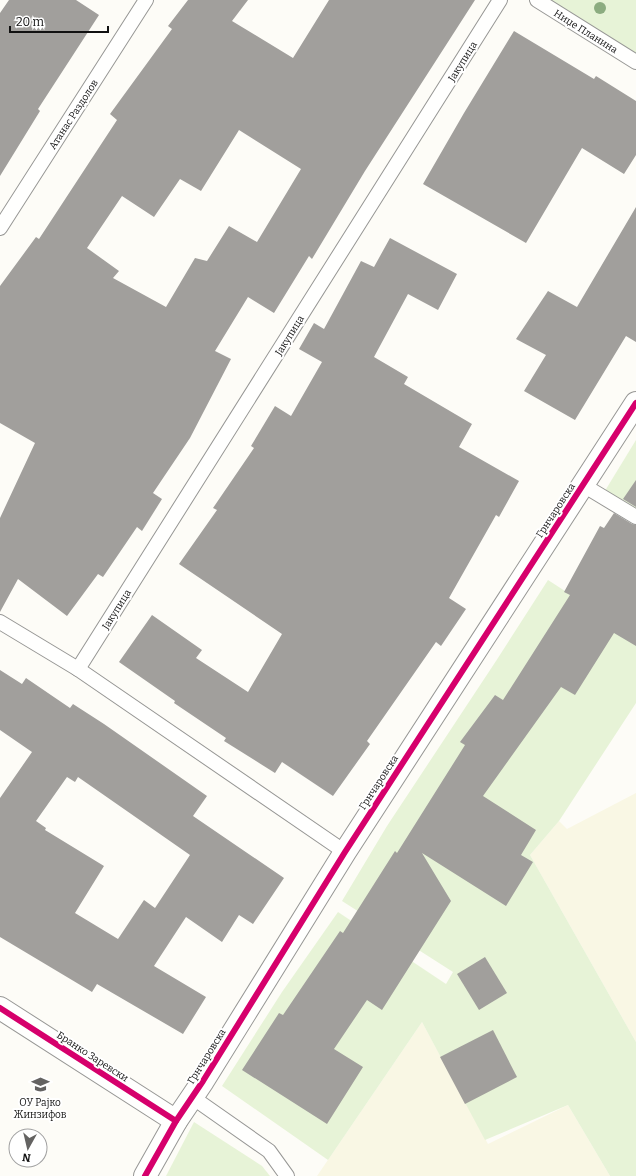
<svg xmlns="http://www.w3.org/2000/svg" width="636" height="1176" font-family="Bitter,serif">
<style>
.farmland{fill:#f9f7e4}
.green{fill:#e7f3d7}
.building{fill:#a19f9c;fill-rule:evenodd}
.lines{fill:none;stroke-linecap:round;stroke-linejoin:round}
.lane-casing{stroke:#979795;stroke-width:16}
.street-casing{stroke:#979795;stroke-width:24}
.lane{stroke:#fffffe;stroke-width:14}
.street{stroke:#fffffe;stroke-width:22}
.cycleway-casing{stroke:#fff;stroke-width:8}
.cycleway{stroke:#d6006c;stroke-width:6}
.tree{fill:#8cac80}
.labels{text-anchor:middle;stroke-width:4;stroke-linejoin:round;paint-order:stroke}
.street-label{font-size:10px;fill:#111;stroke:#fff}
.poi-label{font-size:10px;fill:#111;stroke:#fff}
</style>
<rect width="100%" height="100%" fill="#fdfcf7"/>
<g class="farmland">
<path d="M636,793V1042L530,855L559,821L567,829Z"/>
<path d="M422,1022L488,1144L568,1105L610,1176H317Z"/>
</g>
<g class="green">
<path d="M537,0H636V62Z"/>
<path d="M636,440V521L600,499Z"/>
<path d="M548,580L636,637V703L559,821L530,855L636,1042V1176H610L568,1105L485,1140L422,1022L328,1160L222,1086L282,992L338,912L446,984L453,972L342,901L387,826L496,661Z"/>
<path d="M194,1122L262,1166L270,1176H166Z"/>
</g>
<g class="building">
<path d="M9,0H76L99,15L38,109L40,111L0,176V13Z"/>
<path d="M188,0H248L232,21L293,58L329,0H475L365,171L312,259L309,256L274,313L248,297L215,351L231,359L190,438L153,493L162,499L142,531L137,527L103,577L98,574L67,616L18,579L0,612V518L35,443L0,423V286L36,237L39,239L117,120L110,114L172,29L168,26ZM239,130L301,169L257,242L229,226L207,261L195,258L166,307L113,278L119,271L87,248L122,196L154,217L180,179L201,191Z"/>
<path d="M514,31L594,79L596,76L636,101V155L624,174L582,148L526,243L423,184L464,113Z"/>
<path d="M636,207V342L626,336L575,420L524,391L546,355L516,339L548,291L577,307Z"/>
<path d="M390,238L457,274L438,310L408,294L374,357L408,377L404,384L472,424L459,447L519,481L499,517L496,515L449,598L466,609L441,646L436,642L367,741L370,744L333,796L282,762L275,773L224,741L226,738L174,703L175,701L119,662L152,615L202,650L196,658L248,692L282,634L179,564L217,510L213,508L254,448L251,446L275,406L291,416L322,362L299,349L314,323L324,329L361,261L374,267Z"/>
<path d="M636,480V507L623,499Z"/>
<path d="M614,513L632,524L636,525V646L614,633L575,695L561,687L483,796L536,830L521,855L533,862L506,906L422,853L451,901L382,1010L367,1000L334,1049L363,1067L327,1124L242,1070L279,1013L283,1015L340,931L343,933L395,851L397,853L465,745L460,742L495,695L503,700L570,595L564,592L600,526L604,528Z"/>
<path d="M0,670L22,684L26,678L70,708L73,704L104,724L207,796L193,816L284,878L253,924L239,915L222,942L186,917L154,966L206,997L183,1034L97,984L92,992L0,937V798L32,752L0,730ZM67,777L75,782L78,777L190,855L155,908L144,900L118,939L75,913L104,866L45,830L46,828L36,821Z"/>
<path d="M485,957L507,993L479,1010L457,974Z"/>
<path d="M493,1030L517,1077L465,1104L440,1057Z"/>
</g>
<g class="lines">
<defs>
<g id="lane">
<path d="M537,0L636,62"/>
<path d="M0,228L146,0"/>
<path d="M583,485L636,517"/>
<path d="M0,622L78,669L345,852"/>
<path d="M78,669L500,0"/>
<path d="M192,1097L269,1151L287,1176"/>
</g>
<g id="street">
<path d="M0,1008L176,1121"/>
<path d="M145,1176L176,1121L203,1081L345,852L636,403"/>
</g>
</defs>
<use href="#lane" class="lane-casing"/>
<use href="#street" class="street-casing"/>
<use href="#lane" class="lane"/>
<use href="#street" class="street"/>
<defs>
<g id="cycleway">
<path d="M0,1008L176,1121"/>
<path d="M145,1176L176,1121L203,1081L345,852L636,403"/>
</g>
</defs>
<use href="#cycleway" class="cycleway-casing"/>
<use href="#cycleway" class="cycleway"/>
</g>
<circle class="tree" cx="600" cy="8" r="6"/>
<defs>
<symbol id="school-bare" viewBox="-9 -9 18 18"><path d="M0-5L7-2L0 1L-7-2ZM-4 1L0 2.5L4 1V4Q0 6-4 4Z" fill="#646362" stroke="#fff" stroke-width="2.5" paint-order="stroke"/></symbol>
</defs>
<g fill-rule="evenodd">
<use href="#school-bare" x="28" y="1072" width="25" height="25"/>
</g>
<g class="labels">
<g class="street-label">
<text transform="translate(586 31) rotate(32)" y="4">Ниџе Планина</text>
<text transform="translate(462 61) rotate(-58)" y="4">Јакупица</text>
<text transform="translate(73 114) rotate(-57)" y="4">Атанас Раздолов</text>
<text transform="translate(289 335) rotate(-58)" y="4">Јакупица</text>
<text transform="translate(555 510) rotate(-57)" y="4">Грнчаровска</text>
<text transform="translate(116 609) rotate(-58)" y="4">Јакупица</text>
<text transform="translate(378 782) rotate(-57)" y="4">Грнчаровска</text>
<text transform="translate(93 1056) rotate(33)" y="4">Бранко Заревски</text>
<text transform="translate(206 1056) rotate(-58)" y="4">Грнчаровска</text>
</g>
<g class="poi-label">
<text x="40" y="1106">ОУ Рајко<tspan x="40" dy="12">Жинзифов</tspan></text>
</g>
</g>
<g transform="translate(28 1148) rotate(188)"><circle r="19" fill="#ffffff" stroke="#a0a0a0"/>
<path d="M0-3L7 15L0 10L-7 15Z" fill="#646362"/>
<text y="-6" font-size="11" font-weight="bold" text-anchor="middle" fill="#111111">N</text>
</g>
<path d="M10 26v6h98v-6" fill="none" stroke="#111111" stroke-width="2"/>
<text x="16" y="26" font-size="12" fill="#111111" stroke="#ffffff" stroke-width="3" paint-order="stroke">20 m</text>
</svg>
